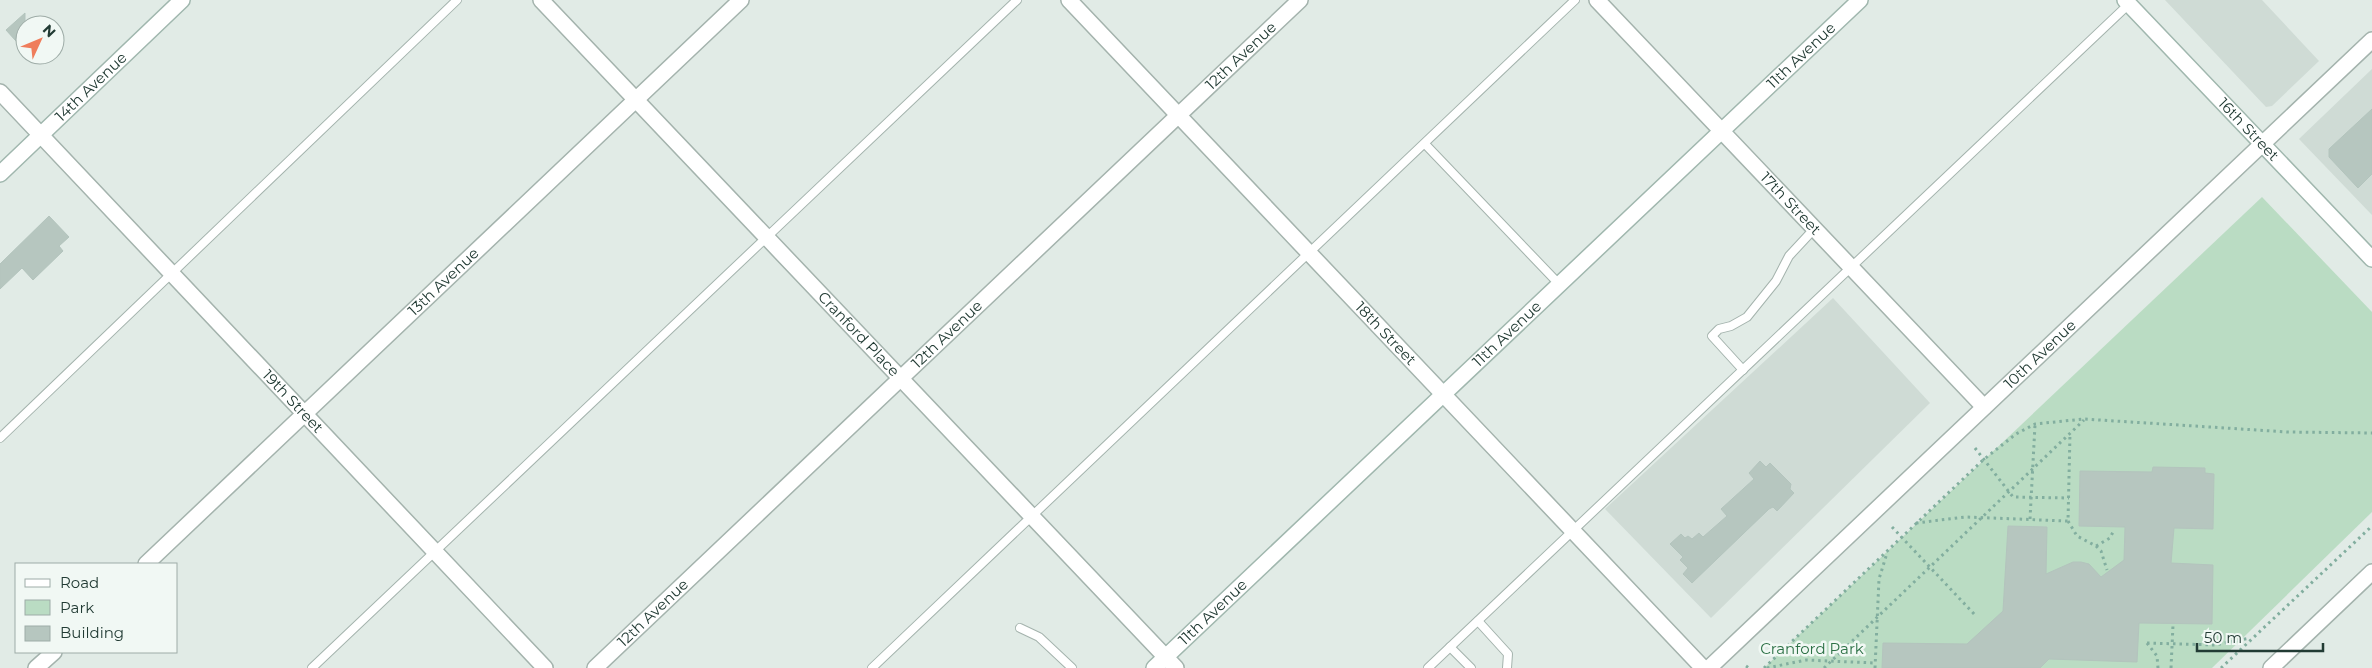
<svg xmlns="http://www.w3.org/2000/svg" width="2372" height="668" font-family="Montserrat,sans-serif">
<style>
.built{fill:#cfdbd5}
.green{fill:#badcc3}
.building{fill:#b6c6bf;stroke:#b3c4bd}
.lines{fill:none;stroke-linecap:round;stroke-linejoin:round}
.lane-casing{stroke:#a4b3ad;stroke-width:10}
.street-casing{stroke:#a4b3ad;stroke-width:18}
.secondary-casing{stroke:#a0b7ae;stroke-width:18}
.path{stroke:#82ae9f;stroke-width:3;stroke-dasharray:2.5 4;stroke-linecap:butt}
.lane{stroke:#fff;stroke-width:8}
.street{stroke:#fff;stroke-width:15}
.secondary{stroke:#fff;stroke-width:15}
.labels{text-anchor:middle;stroke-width:5;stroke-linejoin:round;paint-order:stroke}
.street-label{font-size:15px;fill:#223b34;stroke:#f1f8f4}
.park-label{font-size:15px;fill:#2d7146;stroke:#f1f8f4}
</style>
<rect width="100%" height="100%" fill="#e1ebe6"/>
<g class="built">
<path d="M2165,0H2262L2319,61L2272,106L2266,107Z"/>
<path d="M2372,69V215L2299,139Z"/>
<path d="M1833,298L1930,403L1711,618L1605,509Z"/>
</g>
<path class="green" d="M2262,197L2372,312V512L2212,668H1764Z"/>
<g class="building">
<path d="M25,13V51L6,30Z"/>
<path d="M2372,109V174L2358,188L2329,157V149Z"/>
<path d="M49,216L69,237L59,246L63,251L33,280L22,268L0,289V264Z"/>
<path d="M1760,461L1766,467L1770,463L1791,484L1790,489L1794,493L1777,511L1773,507L1769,509L1692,583L1683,574L1688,568L1680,560L1683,557L1670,544L1681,534L1685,538L1688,536L1692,539L1699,533L1703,537L1727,516L1721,509L1754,479L1749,473Z"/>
<path d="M2153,467L2205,468V473L2214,474L2213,529L2174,528L2171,563L2213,565L2212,624L2139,623L2137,662L2049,659L2040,668H1882L1883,643L1967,644L2003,611L2008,526L2047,527L2046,574L2073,562H2081L2089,564L2101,577L2124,560L2125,527L2079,526L2080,471L2152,472Z"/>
</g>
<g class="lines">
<defs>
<g id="lane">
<path d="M1425,144L1559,284"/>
<path d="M1743,370L1712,336L1719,329L1731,326L1747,317L1776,281L1789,256L1815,228"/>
<path d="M0,438L457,0"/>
<path d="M1478,621L1508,654L1507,668"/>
<path d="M1020,628L1039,637L1072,668"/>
<path d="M1450,647L1471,668"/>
<path d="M312,668L1017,0"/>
<path d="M872,668L1575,0"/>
<path d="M1428,668L2130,3"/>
</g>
<g id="street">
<path id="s1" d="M541,0L1176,668"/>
<path id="s2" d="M1069,0L1703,668"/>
<path id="s3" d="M1597,0L1984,407"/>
<path id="s4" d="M0,92L545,668"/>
<path id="s5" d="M146,564L741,0"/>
<path d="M36,668L54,652"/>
<path id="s6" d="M595,668L1300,0"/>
<path id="s7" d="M1709,668L2372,40"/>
<path d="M2271,668L2372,572"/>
</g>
<g id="secondary">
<path id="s8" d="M2125,0L2372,259"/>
<path id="s9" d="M0,174L182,0"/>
<path id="s10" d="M1154,668L1860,0"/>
</g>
</defs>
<use href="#lane" class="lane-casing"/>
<use href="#street" class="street-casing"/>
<use href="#secondary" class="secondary-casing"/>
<g class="path">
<path d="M1975,448L2013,497L2069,498"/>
<path d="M2030,519L2035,425"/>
<path d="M2068,521L2077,536L2096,546L2110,538L2113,532"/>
<path d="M1916,523L1965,517L2068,521L2070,433"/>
<path d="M1892,527L1976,616"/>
<path d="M2096,546L2101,551L2107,570"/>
<path d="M2147,643L2215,645L2250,638"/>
<path d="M2147,643L2157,656L2158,668"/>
<path d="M1746,666L1749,668"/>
<path d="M1764,668L1983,460L2016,434L2035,424L2084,419L2288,432L2372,433"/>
<path d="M1767,668L1806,660L1875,663"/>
<path d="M1824,668L2084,420"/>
<path d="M1875,668L1879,579L1887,553"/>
<path d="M2171,668L2173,625"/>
<path d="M2221,668L2372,526"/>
</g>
<use href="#lane" class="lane"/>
<use href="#street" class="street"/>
<use href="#secondary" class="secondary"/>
</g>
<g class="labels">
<g class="street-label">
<text dy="5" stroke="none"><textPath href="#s6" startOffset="890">12th Avenue</textPath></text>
<text dy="5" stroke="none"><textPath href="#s10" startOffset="891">11th Avenue</textPath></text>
<text dy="5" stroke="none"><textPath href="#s9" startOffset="126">14th Avenue</textPath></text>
<text dy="5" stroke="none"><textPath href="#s8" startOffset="179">16th Street</textPath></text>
<text dy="5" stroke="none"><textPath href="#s3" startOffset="281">17th Street</textPath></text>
<text dy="5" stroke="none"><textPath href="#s5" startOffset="410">13th Avenue</textPath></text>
<text dy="5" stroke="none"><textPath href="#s2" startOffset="460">18th Street</textPath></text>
<text dy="5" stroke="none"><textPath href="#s1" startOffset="461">Cranford Place</textPath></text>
<text dy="5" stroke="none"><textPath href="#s6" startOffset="485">12th Avenue</textPath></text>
<text dy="5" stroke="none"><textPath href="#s10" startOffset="486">11th Avenue</textPath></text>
<text dy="5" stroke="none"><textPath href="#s7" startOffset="456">10th Avenue</textPath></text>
<text dy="5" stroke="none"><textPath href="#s4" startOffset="426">19th Street</textPath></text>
<text dy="5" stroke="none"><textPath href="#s10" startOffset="81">11th Avenue</textPath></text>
<text dy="5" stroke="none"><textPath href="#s6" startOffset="80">12th Avenue</textPath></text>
</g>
<g class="park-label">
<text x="1812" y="654">Cranford Park</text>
</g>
</g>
<rect x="15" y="563" width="162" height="90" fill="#f1f8f4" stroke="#9eaca7"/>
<rect x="25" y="579" width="25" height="8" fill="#ffffff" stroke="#9eaca7"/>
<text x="60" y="588" font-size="15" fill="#223b34">Road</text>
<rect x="25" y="600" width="25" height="15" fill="#badcc3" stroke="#9eaca7"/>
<text x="60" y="613" font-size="15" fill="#223b34">Park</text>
<rect x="25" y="626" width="25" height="15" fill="#b6c6bf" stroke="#9eaca7"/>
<text x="60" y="638" font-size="15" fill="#223b34">Building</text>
<g transform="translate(40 40) rotate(46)"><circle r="24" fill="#f1f8f4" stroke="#9eaca7"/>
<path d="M0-4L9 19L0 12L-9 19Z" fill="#ef7d5b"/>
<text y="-8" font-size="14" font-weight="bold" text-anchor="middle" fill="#223b34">N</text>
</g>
<path d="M2197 643v8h126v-8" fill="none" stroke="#223b34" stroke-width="2.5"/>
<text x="2204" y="643" font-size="15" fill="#223b34" stroke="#f1f8f4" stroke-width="4" paint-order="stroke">50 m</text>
</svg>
